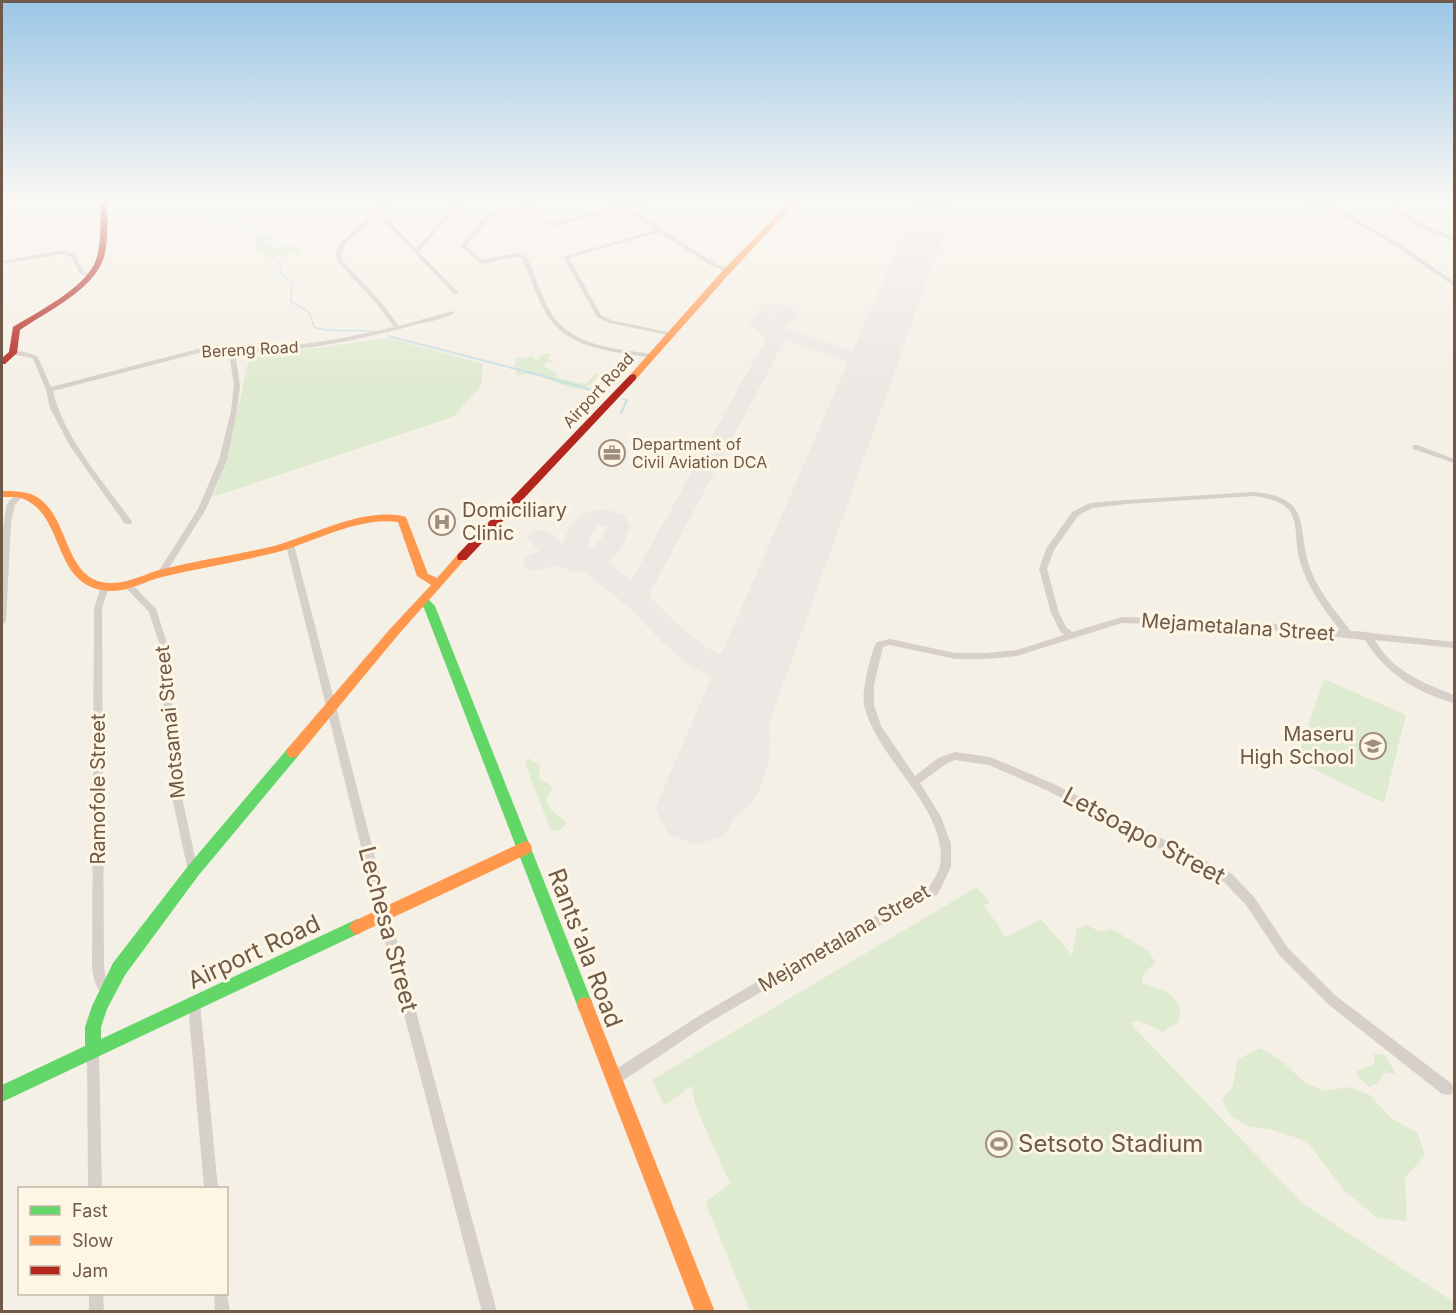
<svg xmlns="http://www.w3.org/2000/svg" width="1456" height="1313" font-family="Inter,sans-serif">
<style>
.green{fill:#dfebd1}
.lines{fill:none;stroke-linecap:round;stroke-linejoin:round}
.stream-far1{stroke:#c9e1e4;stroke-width:1.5}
.stream{stroke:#c9e1e4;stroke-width:2}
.taxiway{fill:#ece8e4;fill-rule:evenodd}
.runway{fill:#ece8e4;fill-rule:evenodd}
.street{fill:#d7cfc9;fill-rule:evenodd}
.fast{fill:#63d668;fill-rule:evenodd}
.slow{fill:#ff974d;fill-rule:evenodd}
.jam{fill:#b3261e;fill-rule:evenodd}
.labels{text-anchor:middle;stroke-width:6;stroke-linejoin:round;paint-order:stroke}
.far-street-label{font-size:16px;fill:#705948;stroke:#fef6e5}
.far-poi-label{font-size:16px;fill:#705948;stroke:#fef6e5;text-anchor:start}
.poi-label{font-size:20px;fill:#705948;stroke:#fef6e5;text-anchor:start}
.street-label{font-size:20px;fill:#705948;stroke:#fef6e5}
.near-street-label{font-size:24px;fill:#705948;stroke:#fef6e5}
.near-poi-label{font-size:24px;fill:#705948;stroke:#fef6e5;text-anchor:start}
</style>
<rect width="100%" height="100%" fill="#f5f0e6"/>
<g class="green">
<path d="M263,235L274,236L275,239L266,241L265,244C275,249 287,244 299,247V252C293,255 290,254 284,255C270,256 262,256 253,245L256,238Z"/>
<path d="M389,338L483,364L481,386L453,417L213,497C230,452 239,405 249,357Z"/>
<path d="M548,353L550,354L548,359L557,363L548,362L543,366L554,371L560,379L586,384L596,373L599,375C595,379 590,386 584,388C566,393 539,367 519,376L516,375L515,359L520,357L523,359L533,356L534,359L538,360L543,354Z"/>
<path d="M1324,679L1406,715L1384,803L1296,761Z"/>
<path d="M528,758L540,765L539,779L549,784L552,789L546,800C550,815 562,813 566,824L560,830L551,831L525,763Z"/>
<path d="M977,887L990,903L984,905L1006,937L1041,919L1072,955L1077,928L1087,925L1100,932L1112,929L1150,952L1155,963L1143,974L1142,983L1168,992L1181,1008L1178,1023L1163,1032L1139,1021H1133L1131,1024L1302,1203L1454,1302V1311H750L705,1202L730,1184L696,1107L691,1086L664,1106L652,1080Z"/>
<path d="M1261,1048L1284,1063L1305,1083L1325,1091L1348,1087L1370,1095L1391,1118L1418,1133L1425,1156L1405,1177L1407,1221L1377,1218L1345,1191L1306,1141L1273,1130L1247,1126L1230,1115L1222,1099L1232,1088L1238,1059Z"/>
<path d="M1374,1054H1384L1396,1074L1384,1073L1378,1083L1369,1087L1358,1077L1357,1071L1374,1064Z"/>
</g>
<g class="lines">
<path class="stream-far1" d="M212,200L211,203L219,210L217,214L220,218L246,229L262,239L261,244L272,249V258L282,265L279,273H283V276L292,282L291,302L309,312L314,327C333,334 357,328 377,332"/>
<g class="stream">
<path d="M388,336C461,355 533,372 605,394"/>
<path d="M621,413L627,400L623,399"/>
</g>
<path class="taxiway" d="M769,303L788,304L799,315L784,328L864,354L876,365L878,375L875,379H861L856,367L850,362L785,340L650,593V597C663,611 714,661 731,656C748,650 748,638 769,644L773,652L769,660L752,671L757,673L762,681C763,704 772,727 770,749C768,767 762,791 750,805C730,828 693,822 681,796C678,789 675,782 678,774C681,765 689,759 695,753C707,740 715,730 733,737L738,746L733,755L709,780L710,787L714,790H720L730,779L739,747L733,689L734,678C694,686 652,629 626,605C613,594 599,584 586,573C573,574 562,565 551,567C540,568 537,573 526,569L522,563L526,557L539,551L527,538L531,532C546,528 552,535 563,544C571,514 595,502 624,515L631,527L620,550L608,563L631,581L765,341V337L748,324L763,304ZM774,313L778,314L769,319ZM599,525L607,527L602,538L592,548L588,544C590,536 592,530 599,525Z"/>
<path class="runway" d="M918,200H956L739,808L726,834L697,845L668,834L655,808Z"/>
<g class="street">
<path d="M389,200H393L381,212L416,249L459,200H463L419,252L458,292V294H454L378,215L347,242L341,253L343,261L380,301L399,326L452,311L455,313C442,320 425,322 411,326C359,340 293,354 239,352L236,360L240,385L237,411L227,460L206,509L164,576H158L157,574L158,572L198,509L219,460L231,411L234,385L230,360L233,352L198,353L53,391C63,436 104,483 131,520L132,522L131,524H125L70,446L50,408L46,390L33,359C25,355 16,357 10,353C18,349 30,353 38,357L51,387L198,349C220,346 242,350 264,348C307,345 352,337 394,327L376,303L338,262L335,253L343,240Z"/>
<path d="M532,200H537L531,204L529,208L544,219L557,222L620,206L612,200H617L625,205L644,200H650V201L628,207L714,263L731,270L728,272L710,265L659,232L569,258L601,315L611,320L676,334L673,336L609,323L597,317L563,257L656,230L623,208L557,226L540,221L525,210L493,215L466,246L482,260L515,253L526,256C536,275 541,298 553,316C574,347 619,349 652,354L655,356L652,358C617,352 571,350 549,318C537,301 531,278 522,258L515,257L481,264L460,246L489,213L524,207L527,202Z"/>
<path d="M1299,200H1305L1336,207L1401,245L1454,282V286L1397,247L1332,209Z"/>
<path d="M1389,200H1393C1407,221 1432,228 1454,237V240C1430,234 1402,223 1389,200Z"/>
<path d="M64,250L75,255L84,272L92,275V277L80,274L71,257L63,254L2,264V261Z"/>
<path d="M1413,445H1417L1454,459V463L1413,449Z"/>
<path d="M1254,492C1317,498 1294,531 1312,573C1321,595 1337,613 1351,631L1367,632L1371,633L1454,642V648L1375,640C1392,671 1423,683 1454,695V703C1417,693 1385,673 1365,640L1233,626L1122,623L1017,656L986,659H955L890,645L883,647L874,685V705L881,726L915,776L938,758L955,752L990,757L1054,784L1232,874L1254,897L1288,948L1336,996L1452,1084L1453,1089L1452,1094L1447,1095L1442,1094L1328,1004L1280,956L1246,905L1224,882L1046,790L989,765L955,760L946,764L920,783L941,817L951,844V867L938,894L797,971L710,1022L618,1084L613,1085L608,1084L607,1079L608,1074L702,1014L789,963L930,886C933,880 939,872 940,865C949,809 876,759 864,705C862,693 866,679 868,668C871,659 872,650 877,642L890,639L955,653H986L1017,650L1064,635L1060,631L1051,613L1039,569L1046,549L1072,512L1090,503L1126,500ZM1254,496C1267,498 1284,501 1291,513C1298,526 1295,544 1299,558C1306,586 1323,608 1340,630L1233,620L1122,617L1072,632L1066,627L1059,613L1047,569L1054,550L1078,516L1092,508L1126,504Z"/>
<path d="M17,493H20L24,495L15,505L11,522L6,622L2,625C0,605 0,519 8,503C10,500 14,496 17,493Z"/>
<path d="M290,542L294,545L390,915L497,1312H482L378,915L286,545Z"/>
<path d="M127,581L130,582L156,609L167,643L180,788L198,871L197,875L193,876L189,875L188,871L170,788L159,643L149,612L124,586L123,584L124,582Z"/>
<path d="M105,584L109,587L102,608L104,967L106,980L112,986L114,990L112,994L108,996C95,990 94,980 92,967L94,608L101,587Z"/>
<path d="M194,997L198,999L200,1003L218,1188H204L188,1003L190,999Z"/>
<path d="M93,1044L97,1046L99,1050L102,1188H88L87,1050L89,1046Z"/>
<path d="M226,1289L230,1312H215L214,1294H226Z"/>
<path d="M89,1294H103L104,1312H89Z"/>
</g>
<g class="fast">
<path d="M423,597L427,598L435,606L593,1005L591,1011L585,1013L579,1011L577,1005L424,608L417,601Z"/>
<path d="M293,746L298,748L300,752L298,756L198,876L125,975L107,1009L101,1027V1039L357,919L362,922L365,927L362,932L2,1102V1085L85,1046V1027L92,1006L113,963L188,866L288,748Z"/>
</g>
<g class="slow">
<path d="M792,200H798L731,272L636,379H630V375L725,268Z"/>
<path d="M2,491C12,491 24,491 33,495C71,512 62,582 110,583C128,584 146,573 163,569C200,560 237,555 274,546C314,535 365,506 406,517L428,574L437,578L458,554L462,553L467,557L398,635L298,756L293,758L288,756L286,752L288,748L390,629L431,585L417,576L398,522C358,516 312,543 274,553C237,562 199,568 162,577C145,581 128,592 110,591C53,588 66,523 28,501C21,496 10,497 2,497Z"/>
<path d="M525,841L530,843L532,848L530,853L362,932L357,935L352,932L349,927L352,922Z"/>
<path d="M585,997L591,999L593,1005L715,1312H695L577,1005L579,999Z"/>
</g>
<g class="jam">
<path d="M101,200H107C107,219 109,238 104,257C95,289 46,312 20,330L17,353L5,364H2V358L9,352L13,327C37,312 86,288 96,260C102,241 100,220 101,200Z"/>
<path d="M633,374L636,375V379L466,560H458L457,557L458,554L630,375Z"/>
</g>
</g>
<linearGradient id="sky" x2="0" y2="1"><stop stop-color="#9bc6e6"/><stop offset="0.52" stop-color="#faf8f4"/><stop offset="1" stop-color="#faf8f4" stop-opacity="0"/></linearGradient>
<rect width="1456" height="383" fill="url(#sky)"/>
<defs>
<symbol id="office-ring" viewBox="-11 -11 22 22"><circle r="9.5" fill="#fef6e5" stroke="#9f8e7f" stroke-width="1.5"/><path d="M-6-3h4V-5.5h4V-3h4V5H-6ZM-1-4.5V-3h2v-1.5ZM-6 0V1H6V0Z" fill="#9f8e7f"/></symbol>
<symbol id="hospital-ring" viewBox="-11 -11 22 22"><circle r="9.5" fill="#fef6e5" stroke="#9f8e7f" stroke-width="1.5"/><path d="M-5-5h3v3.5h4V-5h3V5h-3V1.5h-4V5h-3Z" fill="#9f8e7f"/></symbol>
<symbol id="school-ring" viewBox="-11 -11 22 22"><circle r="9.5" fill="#fef6e5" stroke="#9f8e7f" stroke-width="1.5"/><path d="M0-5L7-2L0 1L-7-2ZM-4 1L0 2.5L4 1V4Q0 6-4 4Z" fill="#9f8e7f"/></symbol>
<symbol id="stadium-ring" viewBox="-11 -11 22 22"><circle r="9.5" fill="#fef6e5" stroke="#9f8e7f" stroke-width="1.5"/><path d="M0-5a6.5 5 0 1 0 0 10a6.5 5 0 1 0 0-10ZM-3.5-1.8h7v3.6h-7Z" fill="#9f8e7f"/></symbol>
</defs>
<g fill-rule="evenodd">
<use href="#office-ring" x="597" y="438" width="30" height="30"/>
<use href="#hospital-ring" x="427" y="507" width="30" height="30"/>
<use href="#school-ring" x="1358" y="731" width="30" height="30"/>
<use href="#stadium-ring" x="984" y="1129" width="30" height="30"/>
</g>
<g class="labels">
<g class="far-street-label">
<text transform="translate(250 349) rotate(-3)" y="6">Bereng Road</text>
<text transform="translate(598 390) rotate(-47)" y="6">Airport Road</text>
</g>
<g class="far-poi-label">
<text x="632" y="450">Department of<tspan x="632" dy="18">Civil Aviation DCA</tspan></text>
</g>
<g class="poi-label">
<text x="462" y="517">Domiciliary<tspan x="462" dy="23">Clinic</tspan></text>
<text x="1354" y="741" text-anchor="end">Maseru<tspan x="1354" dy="23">High School</tspan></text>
</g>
<g class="street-label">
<text transform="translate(1238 627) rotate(4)" y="7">Mejametalana Street</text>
<text transform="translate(170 722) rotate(-96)" y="7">Motsamai Street</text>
<text transform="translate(98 789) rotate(-90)" y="7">Ramofole Street</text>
<text transform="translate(844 938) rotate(-30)" y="7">Mejametalana Street</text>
</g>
<g class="near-street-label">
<text transform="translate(1144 836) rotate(28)" y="8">Letsoapo Street</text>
<text transform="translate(388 929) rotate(75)" y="8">Lechesa Street</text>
<text transform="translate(585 948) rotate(69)" y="8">Rants'ala Road</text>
<text transform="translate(254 952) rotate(-25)" y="8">Airport Road</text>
</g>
<g class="near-poi-label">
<text x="1018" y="1152">Setsoto Stadium</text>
</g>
</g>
<rect width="1456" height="1313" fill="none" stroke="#705948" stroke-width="6"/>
<rect x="18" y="1187" width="210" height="108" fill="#fef6e5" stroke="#c5b7a6" stroke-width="1.5"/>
<rect x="30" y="1206" width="30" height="9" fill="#63d668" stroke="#c5b7a6" stroke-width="1.5"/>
<text x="72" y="1217" font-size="18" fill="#705948">Fast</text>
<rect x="30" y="1236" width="30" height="9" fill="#ff974d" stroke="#c5b7a6" stroke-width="1.5"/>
<text x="72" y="1247" font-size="18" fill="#705948">Slow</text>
<rect x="30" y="1266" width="30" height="9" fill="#b3261e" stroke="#c5b7a6" stroke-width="1.5"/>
<text x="72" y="1277" font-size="18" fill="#705948">Jam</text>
</svg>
